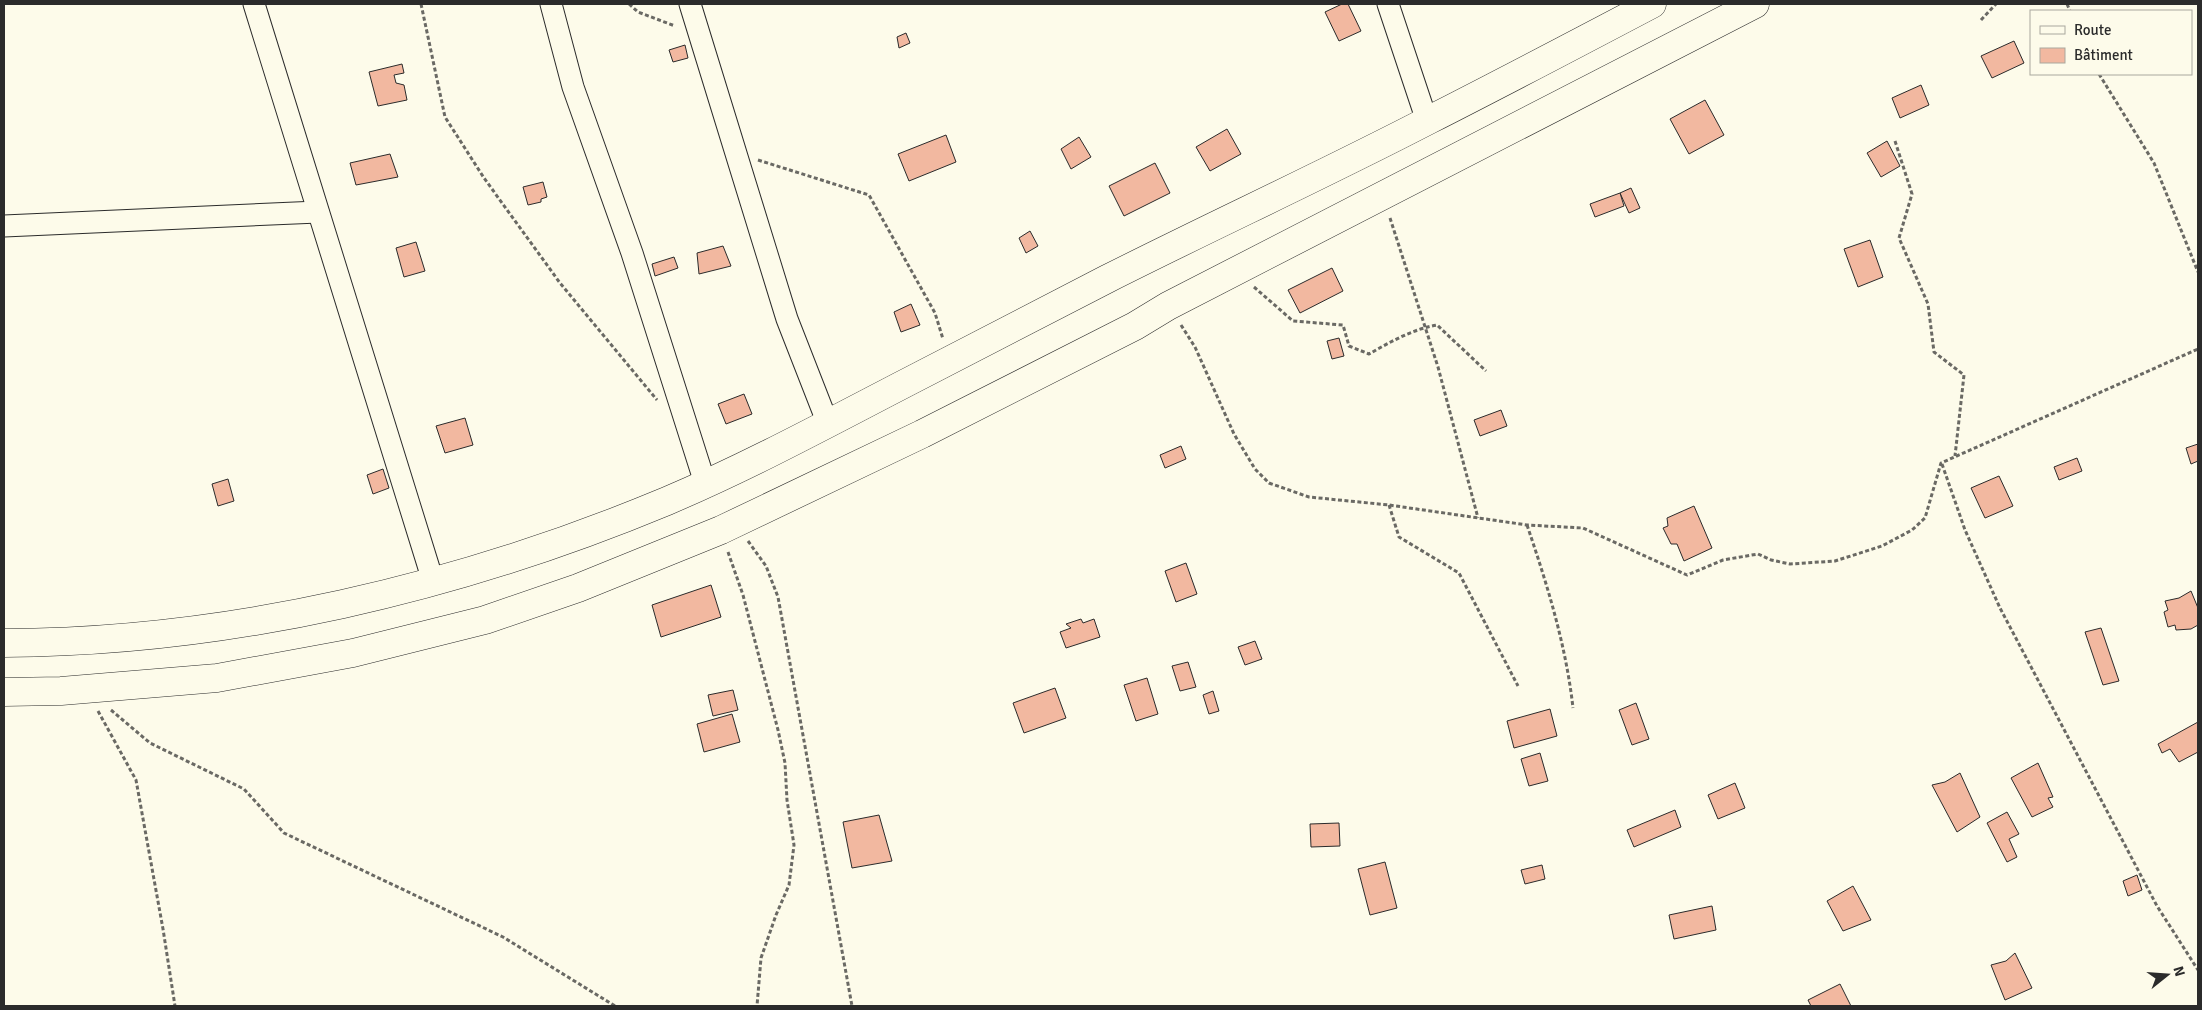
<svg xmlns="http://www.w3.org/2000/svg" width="2202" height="1010" font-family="Signika,sans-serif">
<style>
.building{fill:#f2b8a0;stroke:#2b2b2b}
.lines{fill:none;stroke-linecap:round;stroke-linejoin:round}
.minor-casing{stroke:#2b2b2b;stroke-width:23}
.highway-casing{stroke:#2b2b2b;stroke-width:29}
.path{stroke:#6a6964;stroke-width:3;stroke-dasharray:4 2.5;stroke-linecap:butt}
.minor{stroke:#fdfbea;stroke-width:21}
.highway{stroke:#fdfbea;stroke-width:28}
</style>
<rect width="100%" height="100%" fill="#fdfbea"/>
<g class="building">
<path d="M1342,4H1348L1361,31L1339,41L1325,12Z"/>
<path d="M906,33L910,43L899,48L897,37Z"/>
<path d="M2014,41L2024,63L1992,78L1981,56Z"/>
<path d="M685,45L688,58L673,62L669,50Z"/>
<path d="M402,64L404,73L394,75L396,83L404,85L407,100L378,106L369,72Z"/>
<path d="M1921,85L1929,105L1900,118L1892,98Z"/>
<path d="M1705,100L1724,135L1689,154L1670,119Z"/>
<path d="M1227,129L1241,154L1210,171L1196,147Z"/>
<path d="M946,135L956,162L909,181L898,154Z"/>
<path d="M1079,137L1091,157L1071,169L1061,149Z"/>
<path d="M1887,141L1900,166L1881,177L1867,153Z"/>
<path d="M390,154L398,177L356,185L350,163Z"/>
<path d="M1155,163L1170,193L1124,216L1109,186Z"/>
<path d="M543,182L547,197L541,199V202L528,205L523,187Z"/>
<path d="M1631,188L1640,208L1629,213L1620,193Z"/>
<path d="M1620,193L1624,206L1595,217L1590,204Z"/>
<path d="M1030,231L1038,246L1026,253L1019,238Z"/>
<path d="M1870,240L1883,277L1858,287L1844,249Z"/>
<path d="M416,242L425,271L404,277L396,248Z"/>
<path d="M723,246L731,266L699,274L697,253Z"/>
<path d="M674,257L678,268L655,276L652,264Z"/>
<path d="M1332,268L1343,291L1300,313L1288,290Z"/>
<path d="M911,304L920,325L901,332L894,312Z"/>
<path d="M1339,338L1344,356L1332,359L1327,341Z"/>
<path d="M744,394L752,414L726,424L718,404Z"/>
<path d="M1501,410L1507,426L1480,436L1474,420Z"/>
<path d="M465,418L473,445L445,453L436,426Z"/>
<path d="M2198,444V461L2191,464L2186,448Z"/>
<path d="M1181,446L1186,459L1165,468L1160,455Z"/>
<path d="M2077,458L2082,471L2059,480L2054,467Z"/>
<path d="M383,469L389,488L373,494L367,475Z"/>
<path d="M1999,476L2013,506L1985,518L1971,488Z"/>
<path d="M228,479L234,501L218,506L212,484Z"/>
<path d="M1694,506L1712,548L1684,561L1677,544H1671L1663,528L1668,526L1667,518Z"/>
<path d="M1186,563L1197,594L1176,602L1165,571Z"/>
<path d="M711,585L721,617L661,637L652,605Z"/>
<path d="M2191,591L2198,608V625L2191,629L2176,630L2175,625L2168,627L2164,612L2168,610L2165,601L2179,598Z"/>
<path d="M1081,619L1083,623L1094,619L1100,637L1066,648L1060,632L1071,628L1066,624Z"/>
<path d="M2101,628L2119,681L2103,685L2085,632Z"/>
<path d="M1255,641L1262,659L1245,665L1238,647Z"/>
<path d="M1188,662L1196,687L1180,691L1172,666Z"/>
<path d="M1147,678L1158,714L1136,721L1124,685Z"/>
<path d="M1055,688L1066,718L1024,733L1013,703Z"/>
<path d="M733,690L738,710L713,716L708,695Z"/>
<path d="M1213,691L1219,711L1209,714L1203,695Z"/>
<path d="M1636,703L1649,739L1632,745L1619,710Z"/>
<path d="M1550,709L1557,736L1514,748L1507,721Z"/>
<path d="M732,714L740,742L704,752L697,724Z"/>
<path d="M2198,722V752L2179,762L2170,749L2162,753L2158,744Z"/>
<path d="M1540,753L1548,781L1529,786L1521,759Z"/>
<path d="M2038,763L2053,797L2048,798L2053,807L2032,817L2011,778Z"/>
<path d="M1960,773L1980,817L1957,832L1932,785L1945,782Z"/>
<path d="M1735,783L1745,808L1718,819L1708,795Z"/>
<path d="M1675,810L1681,827L1634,847L1627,830Z"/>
<path d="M2007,812L2019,834L2009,839L2017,857L2007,862L1987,823Z"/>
<path d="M879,815L892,861L852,868L843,822Z"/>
<path d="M1339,823L1340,846L1311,847L1310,824Z"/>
<path d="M1385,862L1397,908L1370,915L1358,869Z"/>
<path d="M1542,865L1545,879L1525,884L1521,870Z"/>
<path d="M2137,875L2142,890L2128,896L2123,881Z"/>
<path d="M1853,886L1871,920L1843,931L1827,901Z"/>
<path d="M1712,906L1716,930L1674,939L1669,915Z"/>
<path d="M2015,953L2032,988L2005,1000L1991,965L2006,961Z"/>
<path d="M1840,984L1851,1006H1811L1808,1000Z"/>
</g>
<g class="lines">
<defs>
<g id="minor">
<path d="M254,4L433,581"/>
<path d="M551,4L573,87L632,253L705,483"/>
<path d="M690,4L787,319L828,424"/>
<path d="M1388,4L1427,121"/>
<path d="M4,226L318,212"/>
</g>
<g id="highway">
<path d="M4,643C230,642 458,588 667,501C747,467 823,426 900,386C969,350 1038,314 1107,279C1214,225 1323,175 1429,120C1504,82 1578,43 1652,4"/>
<path d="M4,692L61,691L217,678L353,653L485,620L578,588L721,530L922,434L1135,326L1168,306L1755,4"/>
</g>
</defs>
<use href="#minor" class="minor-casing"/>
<use href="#highway" class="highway-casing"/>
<g class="path">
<path d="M421,4L445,117L484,178L560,283L657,400"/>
<path d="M629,4L638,12L675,26"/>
<path d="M2067,4L2070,11"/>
<path d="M1981,20L1996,4"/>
<path d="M2099,74L2154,163L2198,272"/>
<path d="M1895,141L1912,194L1899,238L1928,304L1934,352L1964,375L1955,456"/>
<path d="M758,160L869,195L935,313L943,339"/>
<path d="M1390,218L1438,367L1478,518"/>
<path d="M1254,287L1293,321L1343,325L1349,346L1369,354C1390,342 1413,329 1437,325L1486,371"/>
<path d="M1181,325L1195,347L1234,434L1255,469L1269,483L1309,497L1389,505L1527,525L1583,528L1687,575L1723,560L1758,554L1771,560L1790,564L1835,561L1882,546L1912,530L1925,518L1941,463L2198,349"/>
<path d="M1942,464L1965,530L2000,608L2157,906L2198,970"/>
<path d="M1389,505L1399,537L1459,573L1518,686"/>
<path d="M1527,525C1547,584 1566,645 1573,708"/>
<path d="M748,541L766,566L778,597L852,1006"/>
<path d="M728,552L743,595L778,730L785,763L787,800L794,845L789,885L776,915L761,958L757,1006"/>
<path d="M111,710L150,743L244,789L284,833L503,937L615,1006"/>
<path d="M98,711L136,780L163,929L175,1006"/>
</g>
<use href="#minor" class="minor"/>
<use href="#highway" class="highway"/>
</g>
<rect width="2202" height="1010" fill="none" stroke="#2b2b2b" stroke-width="10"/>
<rect x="2030" y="10" width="162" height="65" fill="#fdfbea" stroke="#a9a89e"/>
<rect x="2040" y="26" width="25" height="8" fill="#fdfbea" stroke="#a9a89e"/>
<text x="2074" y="35" font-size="15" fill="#2b2b2b">Route</text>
<rect x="2040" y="48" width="25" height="15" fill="#f2b8a0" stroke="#a9a89e"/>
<text x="2074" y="60" font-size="15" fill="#2b2b2b">Bâtiment</text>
<g transform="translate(2167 975) rotate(73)" stroke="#fdfbea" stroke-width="4" paint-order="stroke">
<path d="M0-4L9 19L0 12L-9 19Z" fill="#2b2b2b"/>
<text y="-8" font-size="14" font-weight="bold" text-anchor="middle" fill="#2b2b2b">N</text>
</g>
</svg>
